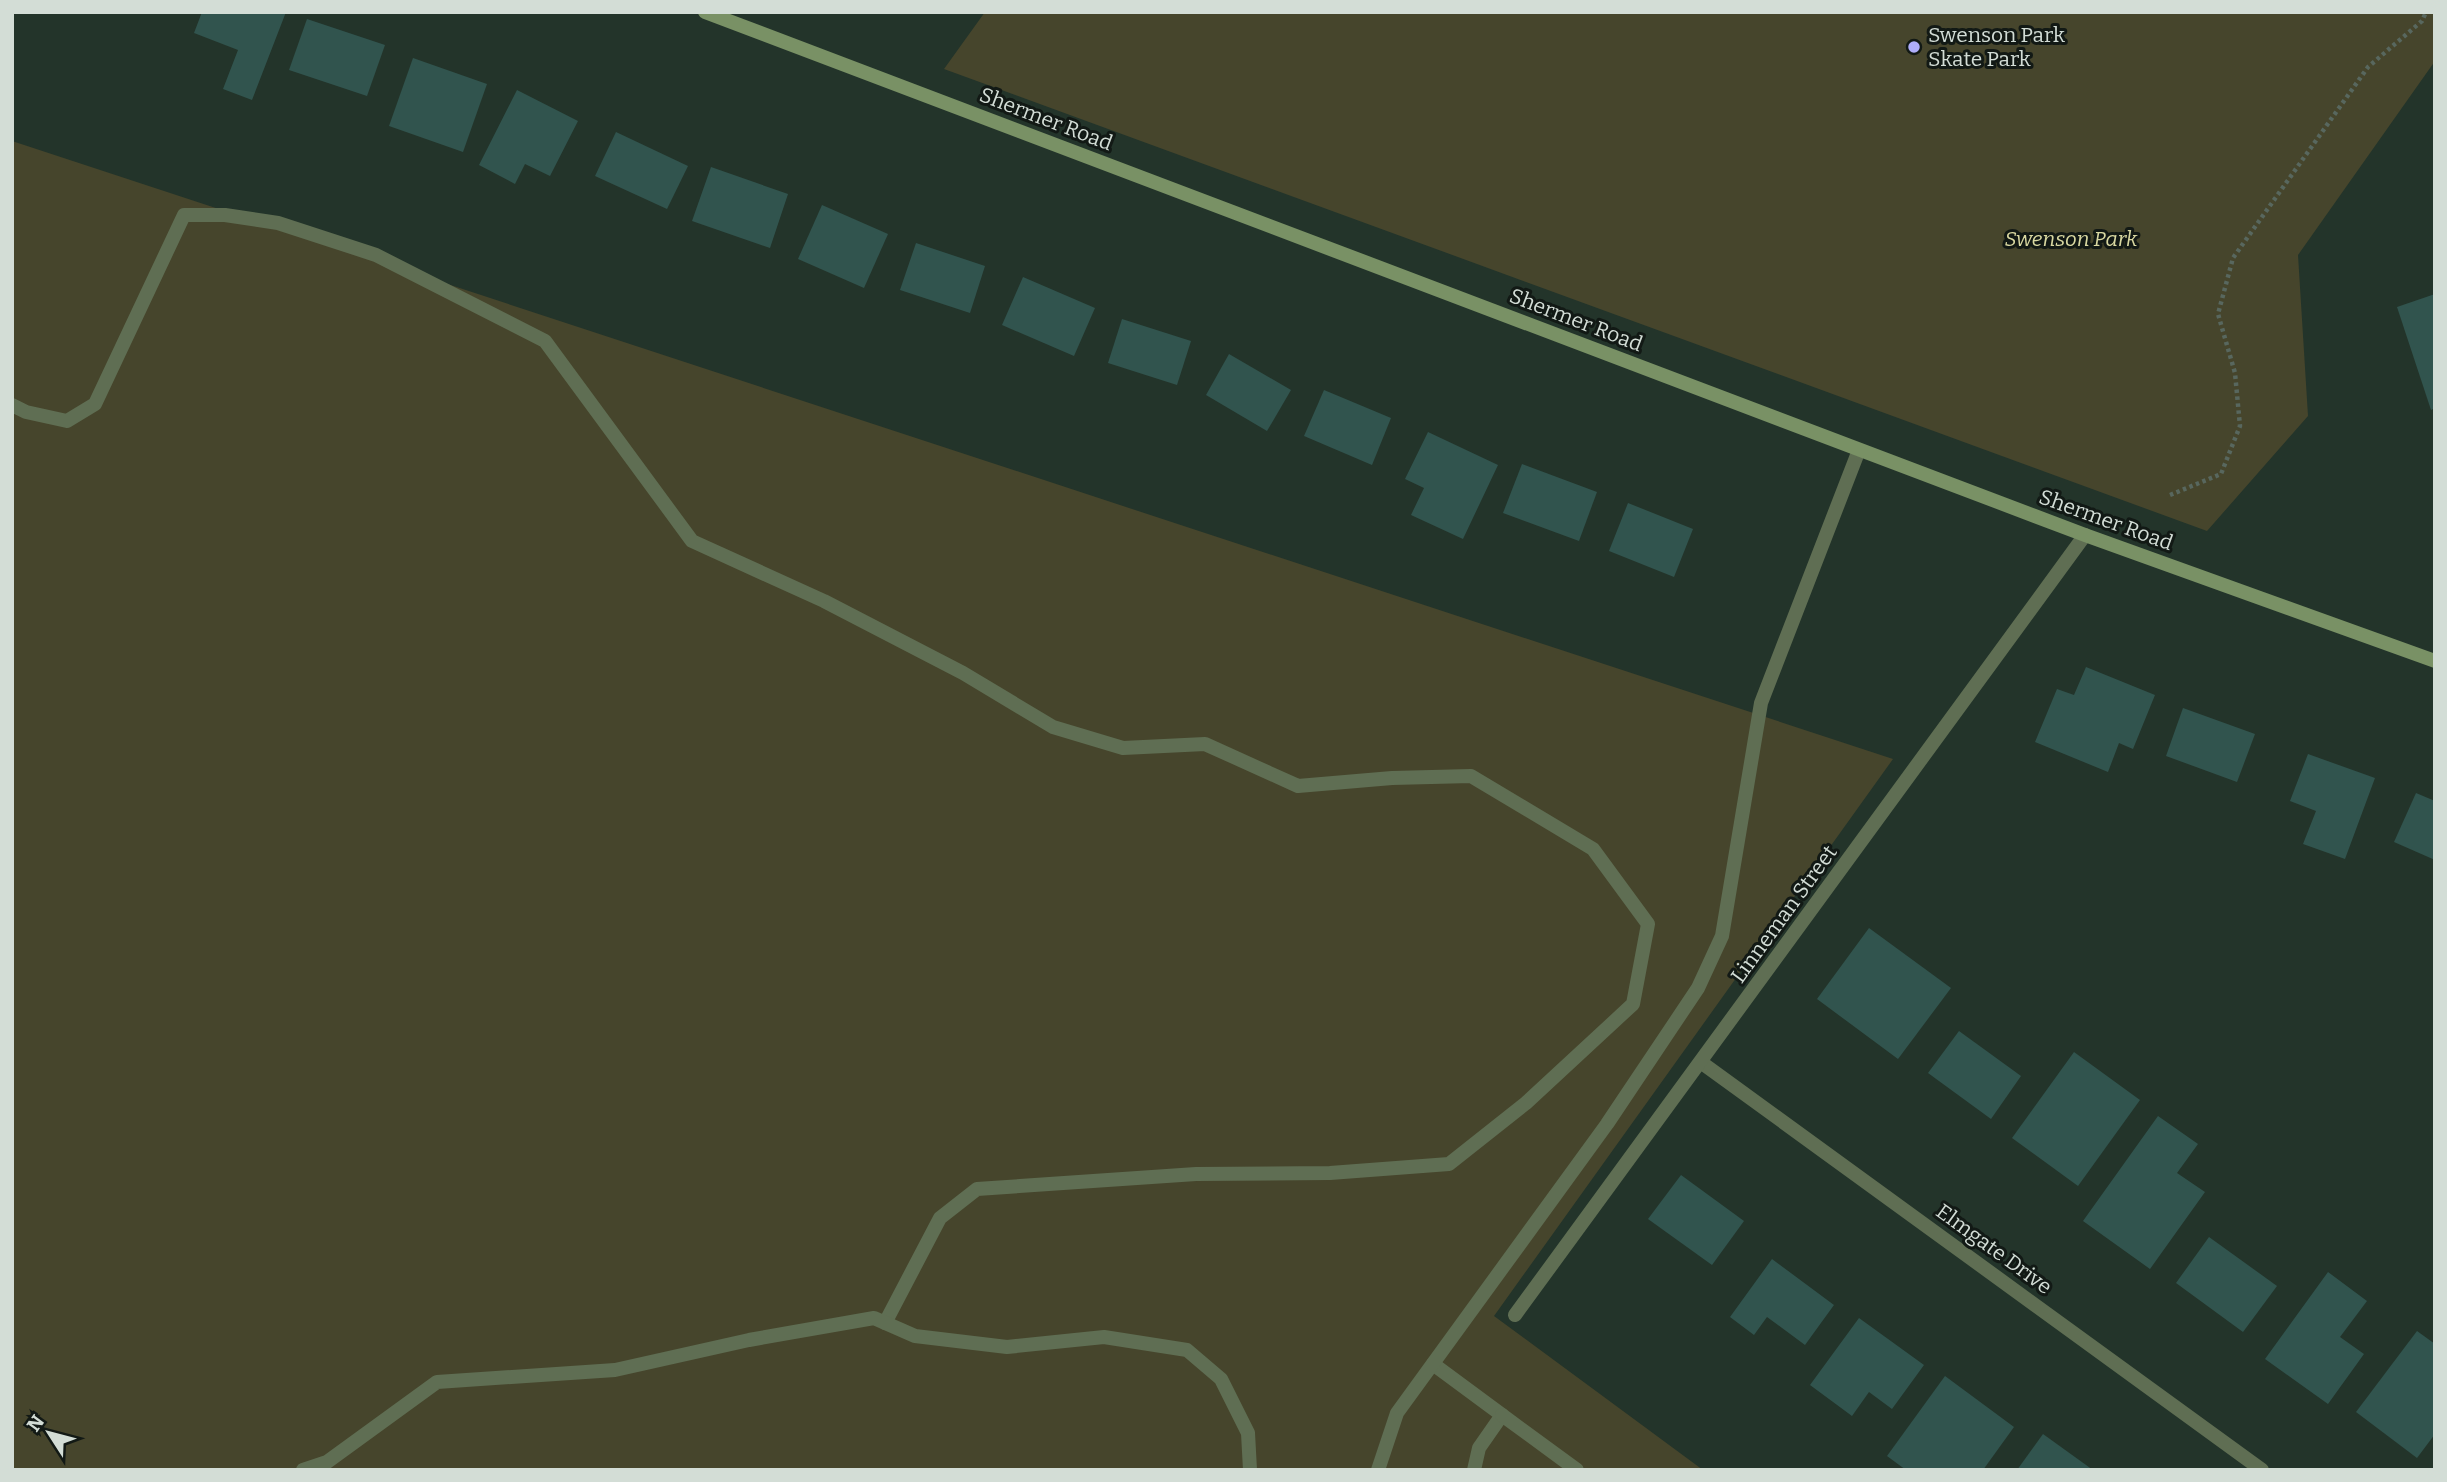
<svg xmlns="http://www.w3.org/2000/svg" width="2447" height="1482" font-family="Bitter,serif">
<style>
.green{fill:#46452c}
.building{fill:#31544e}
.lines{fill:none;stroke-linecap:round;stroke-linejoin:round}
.path{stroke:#58675e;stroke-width:4.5;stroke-dasharray:3.5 3.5;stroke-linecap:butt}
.lane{stroke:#5f6e53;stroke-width:14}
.street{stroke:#5f6e53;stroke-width:14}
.secondary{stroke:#799165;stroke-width:14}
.poi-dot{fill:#afaefa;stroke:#121915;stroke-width:2.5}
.labels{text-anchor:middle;stroke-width:6;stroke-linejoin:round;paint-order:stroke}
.poi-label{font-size:21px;fill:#d3ddd6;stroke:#121915;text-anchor:start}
.street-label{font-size:21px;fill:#d3ddd6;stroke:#121915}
.park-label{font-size:21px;font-style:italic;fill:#d9d8a1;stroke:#121915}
</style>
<rect width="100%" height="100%" fill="#23342a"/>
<g class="green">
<path d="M985,12H2435V61L2298,255L2308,416L2207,531L944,69Z"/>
<path d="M12,141L1893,759L1494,1316L1703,1470H12Z"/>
</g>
<g class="building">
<path d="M202,12H286L252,100L223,89L238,50L194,33Z"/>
<path d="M307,19L385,45L367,96L289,70Z"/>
<path d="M413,58L487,84L463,152L389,126Z"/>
<path d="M517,90L578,121L550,176L525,164L515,184L479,165Z"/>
<path d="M616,132L688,166L667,209L595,176Z"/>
<path d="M711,167L788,194L770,248L692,221Z"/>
<path d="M822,205L888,234L864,288L798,259Z"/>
<path d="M916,243L985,266L970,313L900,290Z"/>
<path d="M1023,277L1095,308L1074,356L1002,325Z"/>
<path d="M2435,294V408L2431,410L2397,307Z"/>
<path d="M1122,319L1191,341L1177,385L1108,363Z"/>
<path d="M1229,354L1291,390L1267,431L1206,395Z"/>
<path d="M1324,390L1391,418L1372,465L1304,436Z"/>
<path d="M1428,432L1498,465L1463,539L1411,515L1424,488L1405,479Z"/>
<path d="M1522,464L1597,492L1579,541L1503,513Z"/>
<path d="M1628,503L1693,529L1674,577L1609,551Z"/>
<path d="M2086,667L2155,695L2133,749L2119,743L2108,772L2035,742L2057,689L2074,695Z"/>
<path d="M2183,708L2255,734L2237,782L2166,756Z"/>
<path d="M2308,754L2375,778L2345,859L2303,844L2316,811L2290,801Z"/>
<path d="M2416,793L2435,801V860L2394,842Z"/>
<path d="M1869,928L1951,988L1898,1059L1817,999Z"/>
<path d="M1959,1031L2021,1076L1991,1119L1928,1073Z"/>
<path d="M2074,1052L2140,1100L2078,1186L2012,1138Z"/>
<path d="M2158,1116L2198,1144L2177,1173L2205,1192L2150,1269L2083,1221Z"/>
<path d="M1681,1175L1744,1221L1712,1265L1648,1219Z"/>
<path d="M2209,1237L2277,1286L2243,1332L2176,1283Z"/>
<path d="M1772,1259L1834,1305L1805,1345L1767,1317L1754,1335L1730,1317Z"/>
<path d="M2328,1272L2367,1301L2340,1337L2364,1354L2328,1404L2265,1359Z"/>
<path d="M1859,1318L1924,1365L1892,1409L1869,1392L1852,1416L1810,1385Z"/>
<path d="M2417,1331L2435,1344V1434L2417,1458L2356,1412Z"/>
<path d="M1945,1376L2014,1427L1983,1470H1906L1887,1456Z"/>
<path d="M2043,1434L2093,1470H2017Z"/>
</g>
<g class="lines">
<path class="path" d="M2170,495L2221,474L2240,426L2235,373L2218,314L2233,258L2368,67L2422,21L2426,12"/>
<g class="lane">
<path d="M12,405L26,412L67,421L95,404L184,215H225L278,223L376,255L545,341L692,541L824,601L963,673L1053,727L1123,748L1205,744L1298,786L1392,778L1471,776L1593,849L1648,924L1633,1004L1526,1103L1449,1164L1330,1173L1196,1174L977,1189L940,1218L885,1323"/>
<path d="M1433,1364L1502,1415L1479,1448L1474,1470"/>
<path d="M1502,1415L1577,1470"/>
<path d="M303,1470L327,1462L437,1382L615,1370L749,1340L874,1318L915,1336L1007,1347L1104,1337L1187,1350L1221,1379L1248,1433L1250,1470"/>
<path d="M1378,1470L1397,1413L1607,1124L1698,988L1722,936L1761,703L1859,450"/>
</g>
<g class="street">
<path d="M1702,1063L2262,1470"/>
<path d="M1515,1315L2085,535"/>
</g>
<path class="secondary" d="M705,12L2085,535L2435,661"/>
</g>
<circle class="poi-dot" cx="1914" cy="47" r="7"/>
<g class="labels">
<g class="poi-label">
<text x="1928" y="42">Swenson Park<tspan x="1928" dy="24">Skate Park</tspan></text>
</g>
<g class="street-label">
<text transform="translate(1046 119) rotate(21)" y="7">Shermer Road</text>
<text transform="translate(1576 320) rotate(21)" y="7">Shermer Road</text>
<text transform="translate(2106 520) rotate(20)" y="7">Shermer Road</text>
<text transform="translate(1784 914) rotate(-54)" y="7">Linneman Street</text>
<text transform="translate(1994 1249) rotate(36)" y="7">Elmgate Drive</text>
</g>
<g class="park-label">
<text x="2071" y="246">Swenson Park</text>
</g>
</g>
<rect width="2447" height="1482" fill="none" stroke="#d3ddd6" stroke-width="28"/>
<g transform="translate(49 1433) rotate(306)" stroke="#121915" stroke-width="5" paint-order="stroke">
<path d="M0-5L12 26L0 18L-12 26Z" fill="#d3ddd6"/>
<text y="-10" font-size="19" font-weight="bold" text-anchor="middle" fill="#d3ddd6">N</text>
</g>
</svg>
